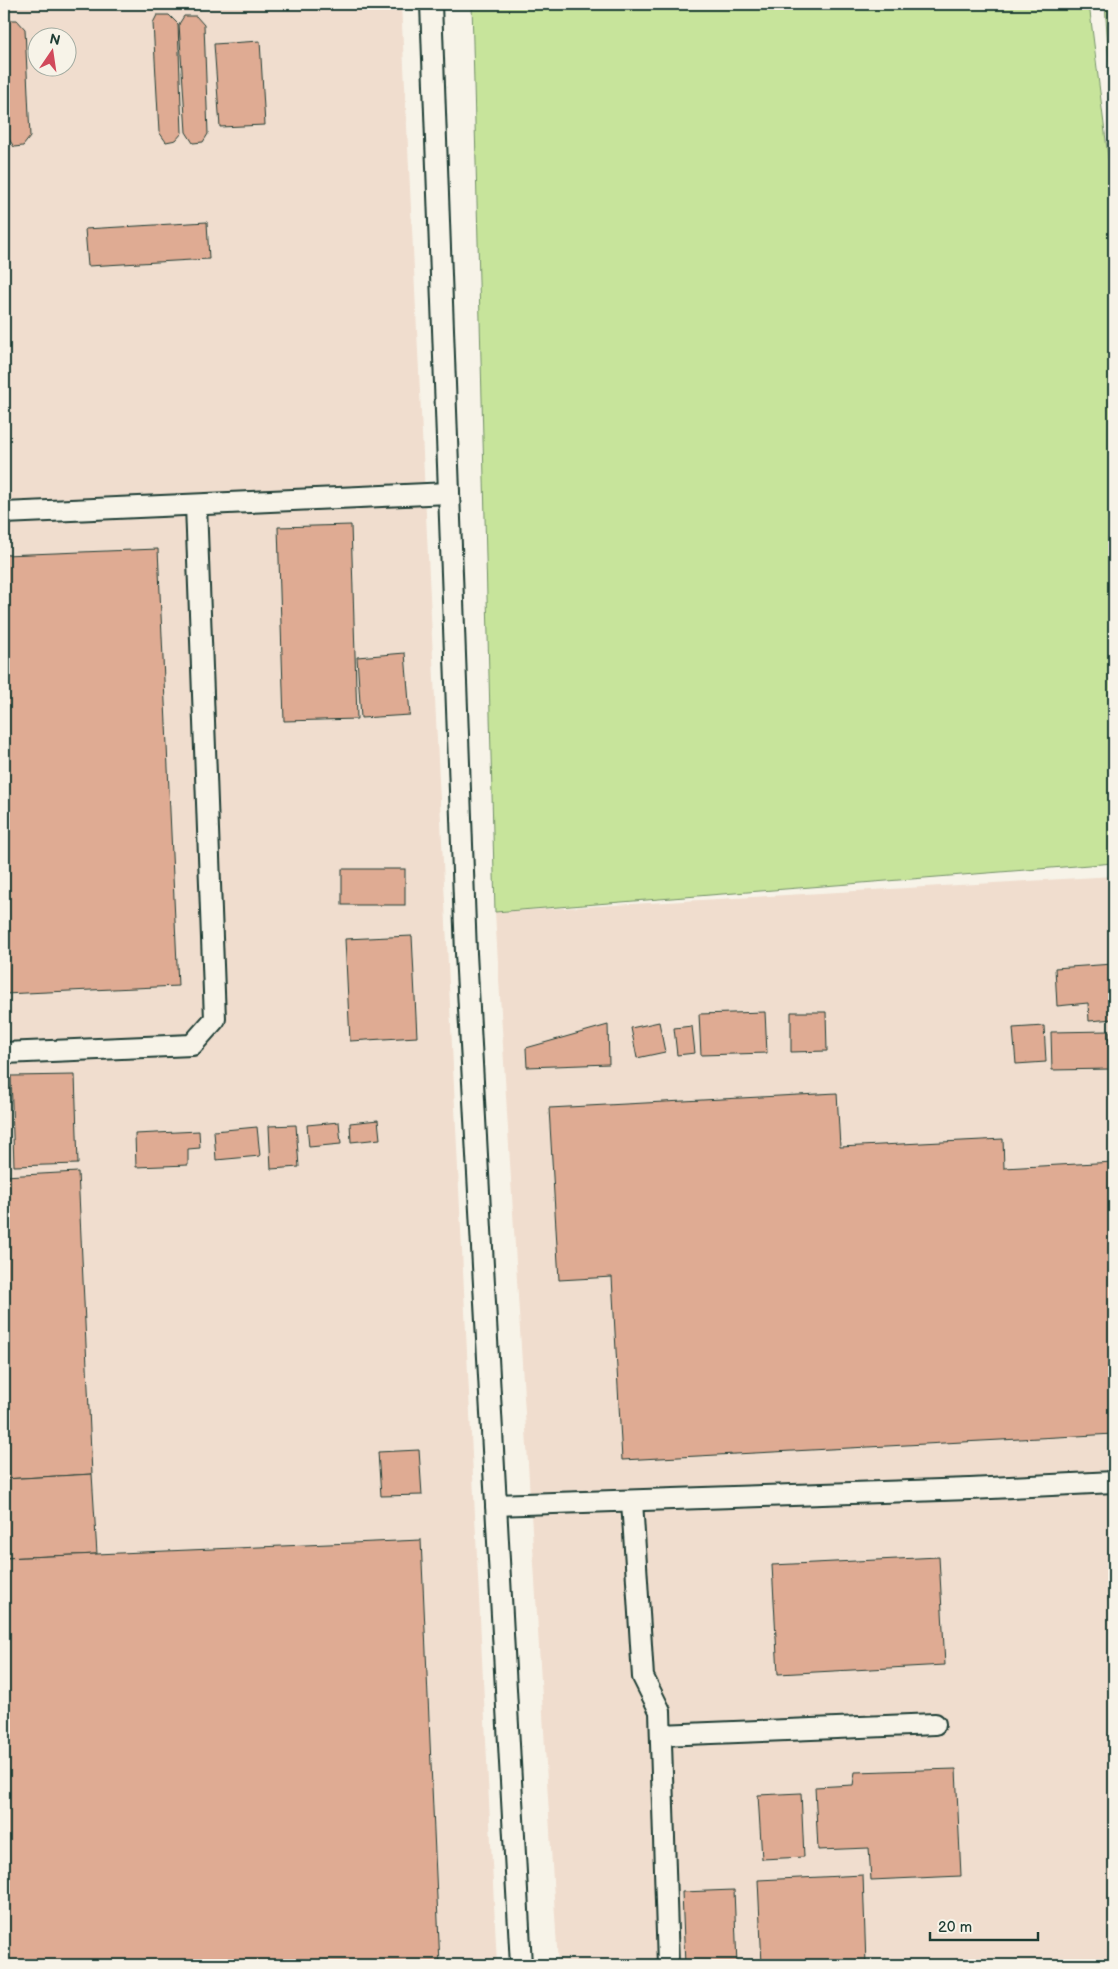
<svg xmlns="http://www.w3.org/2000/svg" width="1118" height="1969" font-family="'Balsamiq Sans',sans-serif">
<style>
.built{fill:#f0ddce;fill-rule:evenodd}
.green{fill:#c7e49b;stroke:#739068}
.building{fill:#dfab93;stroke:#1f3d34}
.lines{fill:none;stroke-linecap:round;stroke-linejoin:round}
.lane-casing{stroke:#1f3d34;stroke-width:24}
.lane{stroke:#f7f3e8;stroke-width:20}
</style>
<rect width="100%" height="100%" fill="#f7f3e8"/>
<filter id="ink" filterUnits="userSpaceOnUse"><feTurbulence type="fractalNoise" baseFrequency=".02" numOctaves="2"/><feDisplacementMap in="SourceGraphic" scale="10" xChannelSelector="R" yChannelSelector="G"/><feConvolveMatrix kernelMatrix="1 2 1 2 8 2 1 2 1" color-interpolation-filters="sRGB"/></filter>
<g filter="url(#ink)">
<g class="built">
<path d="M4,4H401L497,1965H4ZM38,38H68V68H38Z"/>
<path d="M1114,876V1965H558L495,912Z"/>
</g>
<g class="green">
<path d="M472,4H1089L1114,205V863L495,912Z"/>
<path d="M1105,4H1114V135Z"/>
</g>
<g class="building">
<path d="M157,15H169L178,24L182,133L176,140L166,142L159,132L153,23Z"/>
<path d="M184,16H196L204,25L208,134L203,142L193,143L186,132L179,24Z"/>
<path d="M5,20H17L25,29L30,137L23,146L14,147L7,136L4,83Z"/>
<path d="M260,41L265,125L220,127L214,44Z"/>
<path d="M207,222L209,259L88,266L85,229Z"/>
<path d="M351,525L357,719L284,721L278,527Z"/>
<path d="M158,549L178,986L4,994V555Z"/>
<path d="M405,653L410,715L361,718L357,657Z"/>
<rect x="342" y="869" width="63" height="36"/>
<path d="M1114,907V1019L1089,1021L1088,1003L1057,1006L1055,968L1113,964L1109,908Z"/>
<path d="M412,936L417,1037L350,1041L345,939Z"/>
<path d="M765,1012L767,1053L701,1055L699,1014Z"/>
<path d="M791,1012H826L827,1051L791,1052Z"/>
<path d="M659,1022L665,1052L637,1058L631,1028Z"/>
<path d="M608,1025L609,1064L527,1067L526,1048Z"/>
<path d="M692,1026L695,1053L677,1055L674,1028Z"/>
<path d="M1044,1026L1046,1062L1016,1064L1013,1028Z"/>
<path d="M1109,1031L1110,1069L1052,1070L1051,1032Z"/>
<path d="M75,1075L78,1164L14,1166L11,1076Z"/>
<path d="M837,1093L840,1147L1003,1139L1004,1168L1114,1162V1434L622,1460L612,1277L559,1280L549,1108Z"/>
<path d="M378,1120L380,1139L351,1142L350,1123Z"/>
<path d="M339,1122L341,1144L309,1147L307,1125Z"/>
<path d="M296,1125L299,1167L271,1169L269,1126Z"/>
<path d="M257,1127L260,1156L216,1160L214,1131Z"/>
<path d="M199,1131L200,1148L188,1149V1165L136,1167L135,1134Z"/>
<path d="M78,1172L92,1474L4,1479V1176Z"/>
<path d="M419,1450L422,1495L381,1496L378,1452Z"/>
<path d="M92,1474L97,1554L4,1558V1479Z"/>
<path d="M421,1540L440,1965H4V1558Z"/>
<path d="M939,1557L945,1665L778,1674L772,1565Z"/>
<path d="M956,1769L961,1876L871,1880L869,1848L818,1850L815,1787L853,1785L855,1772Z"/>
<path d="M801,1793L804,1857L762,1859L758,1795Z"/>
<path d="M863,1875L866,1965H762L758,1880Z"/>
<path d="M734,1890L737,1965H685L682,1892Z"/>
</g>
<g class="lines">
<defs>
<g id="lane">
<path d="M431,4L466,953L521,1965"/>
<path d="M4,513L449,493"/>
<path d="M4,1053L192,1045L215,1019L196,505"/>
<path d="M632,1501L643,1677L660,1711L668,1965"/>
<path d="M496,1505L970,1489L1114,1482"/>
<path d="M661,1735L935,1724"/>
</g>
</defs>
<use href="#lane" class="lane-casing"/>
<use href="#lane" class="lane"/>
</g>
</g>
<rect width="1118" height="1969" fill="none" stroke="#f7f3e8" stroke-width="20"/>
<rect x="10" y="10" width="1098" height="1949" fill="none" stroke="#1f3d34" stroke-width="2" filter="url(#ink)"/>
<g transform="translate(52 52) rotate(13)"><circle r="24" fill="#f7f3e8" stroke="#a1aaa0"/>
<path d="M0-4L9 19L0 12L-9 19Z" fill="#d1495b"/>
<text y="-8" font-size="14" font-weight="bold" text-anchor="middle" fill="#1f3d34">N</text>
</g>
<path d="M930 1932v8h108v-8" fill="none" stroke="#1f3d34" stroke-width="2.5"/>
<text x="938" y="1932" font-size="15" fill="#1f3d34" stroke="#f7f3e8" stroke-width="4" paint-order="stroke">20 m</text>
</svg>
